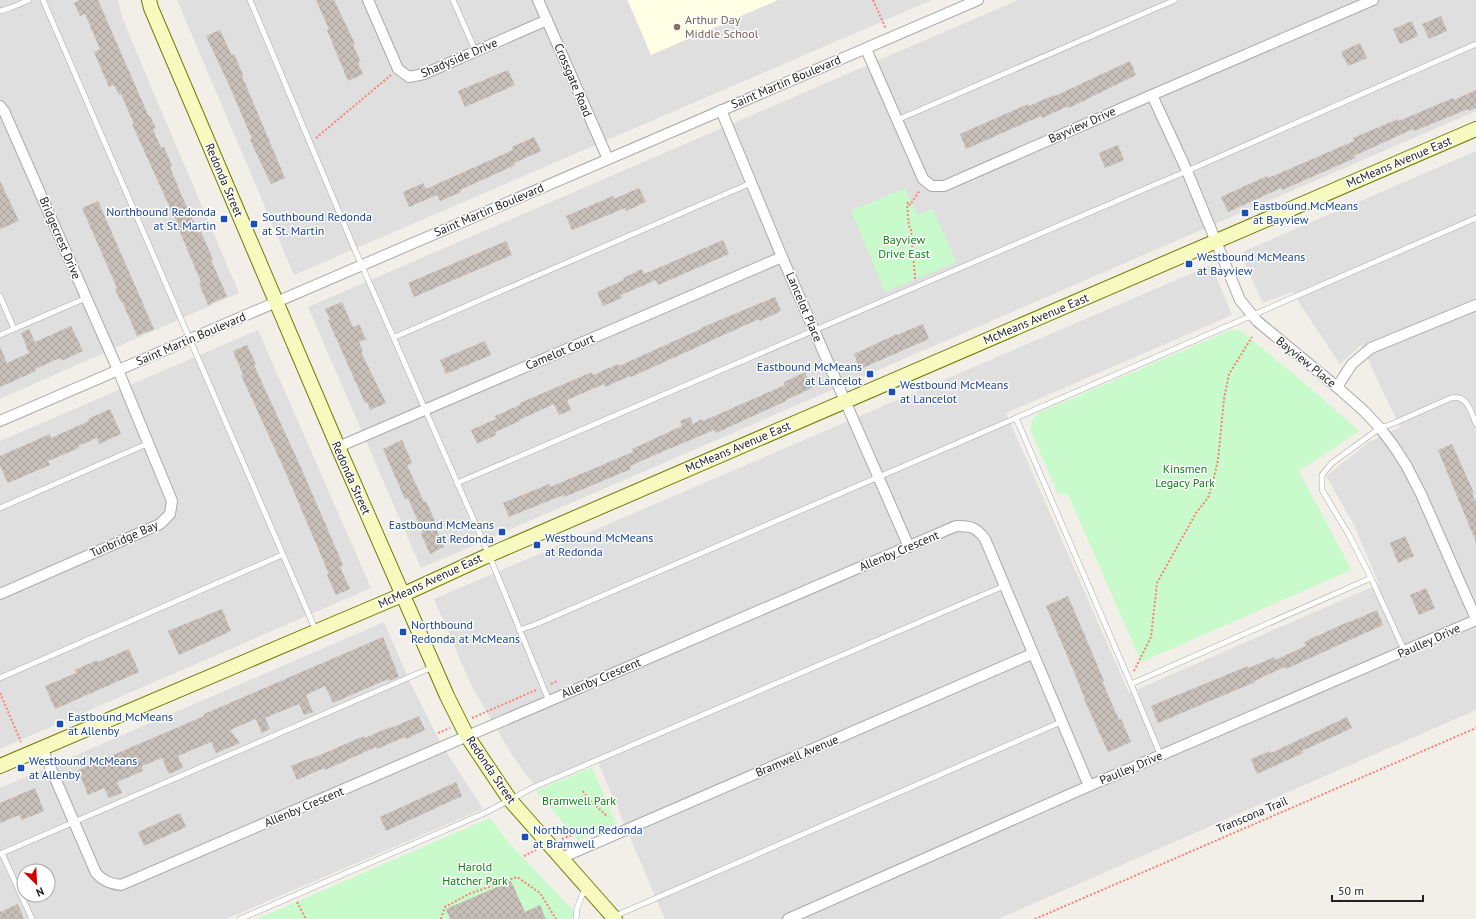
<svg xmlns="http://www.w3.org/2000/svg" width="1476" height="919" font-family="'PT Sans',sans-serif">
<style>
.residential{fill:#e0dfdf;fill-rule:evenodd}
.education{fill:#ffffe5}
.park{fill:#c8facc}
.building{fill:url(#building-cross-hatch)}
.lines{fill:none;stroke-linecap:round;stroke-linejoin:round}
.lane-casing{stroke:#a9a9a9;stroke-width:6}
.street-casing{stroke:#a9a9a9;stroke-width:12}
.secondary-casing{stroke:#707d05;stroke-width:16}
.path{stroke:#fa8072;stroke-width:2;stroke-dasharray:2 2;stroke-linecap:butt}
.lane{stroke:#fff;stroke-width:5}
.street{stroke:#fff;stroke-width:10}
.secondary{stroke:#f7fabf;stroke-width:14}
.education-dot{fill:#8d6e63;stroke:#fff;stroke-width:1.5}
.transit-dot{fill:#1a4fb4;stroke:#fff;stroke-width:1.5}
.labels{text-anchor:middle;stroke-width:3;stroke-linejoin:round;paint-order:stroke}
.education-label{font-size:12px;fill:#785e54;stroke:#fff;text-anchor:start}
.street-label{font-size:12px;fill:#222;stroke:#fff}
.transit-label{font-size:12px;fill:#164399;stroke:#fff;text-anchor:start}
.park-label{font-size:12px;fill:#0c8416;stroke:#fff}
</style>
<defs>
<pattern id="building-cross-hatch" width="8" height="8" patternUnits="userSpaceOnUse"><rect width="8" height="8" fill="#c7bfb8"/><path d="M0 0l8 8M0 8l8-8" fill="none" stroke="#aba49e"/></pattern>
</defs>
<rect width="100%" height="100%" fill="#f2efe9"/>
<g class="residential">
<path d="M0,0H118L122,17L149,82L239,293L0,399Z"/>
<path d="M177,0H627L651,54L778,0H932L294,275Z"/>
<path d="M1018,0H1476V111L421,568L308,307Z"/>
<path d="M1476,151V710L998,919H665L596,758L533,784L512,755L472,687L434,599L1211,265L1232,315L1006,413L1129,693L1379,584L1353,523L1326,476L1369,442L1400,427L1361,345L1340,364L1292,292L1263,303L1240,253Z"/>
<path d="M258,330L371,588L0,749V441Z"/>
<path d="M384,622L411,684L440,742L483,809L226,919H0V788ZM24,871H48V895H24Z"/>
</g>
<path class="education" d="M628,0H778L651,55Z"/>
<g class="park">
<path d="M905,188L917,215L933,209L956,262L885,292L851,211Z"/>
<path d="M1231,330H1240L1314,391L1359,431L1299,471L1350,567L1349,571L1141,662L1068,494H1058L1030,429L1033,418L1041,412Z"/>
<path d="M592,767L616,824L578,840L536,791Z"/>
<path d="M490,818L509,843L571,908L578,919H257Z"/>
</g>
<g class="building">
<path d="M80,0H98L149,117L150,116L156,128L153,129L161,148L164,147L172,166L170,167L181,194L199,233L201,232L208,248L213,259L211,260L227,296L208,305L199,283L201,282L179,230H180L132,124H134L121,94L119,95L114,85L109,87L94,52L100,49L85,14L80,16L74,3Z"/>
<path d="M316,0H334L355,44L353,45L361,62L358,63L363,74L348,81L327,30L329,29Z"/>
<path d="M1441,16L1447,31L1429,39L1422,24Z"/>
<path d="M1412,21L1418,36L1400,44L1393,29Z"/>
<path d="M220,30L232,56L234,54L243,75L242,76L285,178L271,184L250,140L252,139L230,87L206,36Z"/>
<path d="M1360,43L1367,58L1348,66L1341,52Z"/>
<path d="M1130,61L1136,75L1069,108L1068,106L1042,118L1041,116L966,149L960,134L1028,104L1029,106L1054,95L1055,96Z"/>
<path d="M508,70L515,85L465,107L458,91Z"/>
<path d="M1476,90V108L1469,111L1468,109L1414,131L1413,129L1354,156L1355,158L1282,190L1281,188L1228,212L1221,197L1267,176L1268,178L1294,167L1354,141L1353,138L1398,119L1399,121L1453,98L1454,100Z"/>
<path d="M534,137L541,151L514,163L515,165L460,190L461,192L440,201L437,195L409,207L403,192L423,183L426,189L513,150L512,147Z"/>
<path d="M1118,145L1124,160L1105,168L1099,153Z"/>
<path d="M0,181L19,221L0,229Z"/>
<path d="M639,188L646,202L626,211L625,208L572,230L566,216L613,196L614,199Z"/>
<path d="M98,201L154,329L137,336L122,301L121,302L115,289L117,288L82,208Z"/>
<path d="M723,240L729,254L658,285L656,280L621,295L622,298L603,306L597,292L624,280L623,278L642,269L644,274Z"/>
<path d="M506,241L512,255L414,297L408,283Z"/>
<path d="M775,297L781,311L760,321L759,319L631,377L630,376L605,387L604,384L567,400L571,410L559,415L554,404L519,420L520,421L495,432L496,435L477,444L471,430L496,419L495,416L520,405V403L592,372L593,375L618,364L619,366L701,329V328Z"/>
<path d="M342,302L353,327L359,324L366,339L359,342L363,351L361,352L386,403L370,410L367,402L365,403L328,320L330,319L325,309Z"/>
<path d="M923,324L929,339L860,369L854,354L897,334V335Z"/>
<path d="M71,326L83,351L61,361L60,358L35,369L36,371L0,387V346L7,363L29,353L21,333L29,329L35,342Z"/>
<path d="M485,341L491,355L446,374L440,360Z"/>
<path d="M247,345L256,364L254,365L302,470L343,565L340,567L350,589L336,595L327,575L329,574L285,471L241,375H243L233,351Z"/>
<path d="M805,372L812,388L786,400V401L716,433L714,430L657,454L630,466L631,469L588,487L564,497L563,495L509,517L503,503L549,484L550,487L633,452L632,449L682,426L680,421L690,417L693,424L702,419L703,421L785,385L784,382Z"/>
<path d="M110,409L121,434L99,444L97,438L78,446L79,448L48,461L50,465L8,483L0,466V456L50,434L51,438L89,421L88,419Z"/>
<path d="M402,440L412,463L407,465L424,502L426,501L435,521L433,522L444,547L430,554L421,534L423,533L408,498L405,499L383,449Z"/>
<path d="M1452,444L1474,493L1472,494L1476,502V542L1438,450Z"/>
<path d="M1405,536L1414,556L1398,563L1390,543Z"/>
<path d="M1426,588L1435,608L1419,615L1410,595Z"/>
<path d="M1068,596L1104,681H1102L1119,720L1121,719L1131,742L1108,752L1084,699H1085L1072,667L1046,606Z"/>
<path d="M222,609L231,631L179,655L168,631Z"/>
<path d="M1377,610L1383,625L1286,669L1285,667L1254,681L1255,682L1158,723L1151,706L1248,666L1249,668L1274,657L1275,660L1306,646L1304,642L1350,621V622Z"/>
<path d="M383,637L399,677L389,681L388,679L333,703L325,686L306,695L313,712L304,715L299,704L265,718L270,729L262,733L256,719L230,730L240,743L216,753L211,742L178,756L183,768L169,774L162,758L142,766L143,771L117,782L122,793L109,798L104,788L88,795L78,770L174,729L204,716V714Z"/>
<path d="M129,649L139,672L55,709L45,686L76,673L75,670L97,660L98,662Z"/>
<path d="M419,716L425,730L406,739L405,737L377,749L376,747L325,770L324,768L297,780L291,766L310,758L311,759L364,736L365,738L390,727L391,728Z"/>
<path d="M1347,717L1352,728L1302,751L1303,753L1257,774L1251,759L1270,751L1271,753Z"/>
<path d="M456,782L462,796L386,831L380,817Z"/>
<path d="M35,788L44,811L22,820L19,815L0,823V803Z"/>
<path d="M180,813L186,827L144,846L138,832Z"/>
<path d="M511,881L525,912L540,905L546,919H450L446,909Z"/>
<path d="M18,904L24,919H0V912Z"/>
</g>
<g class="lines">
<defs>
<g id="lane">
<path d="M43,0L316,631"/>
<path d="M250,0L355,250L489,555L549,701"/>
<path d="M453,0L476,52"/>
<path d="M0,11L10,8L29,0"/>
<path d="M897,120L1175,0"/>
<path d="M0,296L14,329"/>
<path d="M0,335L86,298"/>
<path d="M395,337L751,183"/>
<path d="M1016,418L1131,684L1161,756"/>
<path d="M457,483L1187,171L1476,44"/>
<path d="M0,508L149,443"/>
<path d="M519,630L534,625L1016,418L1476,218"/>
<path d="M1405,652L1371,578L1349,535L1322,490V475L1332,463L1380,428L1392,424L1451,398C1467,394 1471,412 1476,424"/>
<path d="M0,678L282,555"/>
<path d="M1131,684L1371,578"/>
<path d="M2,853L32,919"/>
<path d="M0,854L433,667"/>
<path d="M615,916L1061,722"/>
<path d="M240,919L487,812L532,788L1004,586"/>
<path d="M576,919L577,908L585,888"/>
</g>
<g id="street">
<path d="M368,0L398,69L409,77L424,74L547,20"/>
<path d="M538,0L608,159"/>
<path d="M866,49L923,179L932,186H944L1152,95L1373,0"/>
<path d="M1152,95L1187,171L1240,300L1257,321L1337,387L1364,411L1380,428L1393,445L1406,465L1421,494L1476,619"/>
<path d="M0,106L4,111L118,370L172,501L170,514L160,524L0,594"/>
<path d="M721,110L782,257L909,547"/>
<path d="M1337,387L1352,364L1371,348L1476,305"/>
<path d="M0,421L978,0"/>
<path d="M338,447L782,257"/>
<path d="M42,748L96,873C103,881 110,884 121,885L956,526C971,526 976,527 985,539L1089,786"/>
<path d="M561,858L1032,654"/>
<path d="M788,919L1089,786L1476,620"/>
</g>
<g id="secondary">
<path d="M149,0L151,8L338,447L447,696L467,736L510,800L615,919"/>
<path d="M0,766L402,595L489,555L1476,129"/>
</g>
</defs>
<use href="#lane" class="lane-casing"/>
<use href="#street" class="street-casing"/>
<use href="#secondary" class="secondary-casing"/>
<g class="path">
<path d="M873,0L886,29"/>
<path d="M316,138L391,75"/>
<path d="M916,278H915L911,229L909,226L907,204L908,202L910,205L920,190"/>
<path d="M1134,671L1151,637L1157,583L1196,513L1208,498L1213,482L1218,460L1224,399L1229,374L1252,337"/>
<path d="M551,684L557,681"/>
<path d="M0,693L21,742"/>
<path d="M472,718L536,690"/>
<path d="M438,733L450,728"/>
<path d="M583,791L587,798L608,817"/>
<path d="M562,839L572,835"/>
<path d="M524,856L536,850"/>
<path d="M297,902L306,919"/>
<path d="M441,919L445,907L469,894L517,877L540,893L556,919"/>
<path d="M1035,919L1476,728"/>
</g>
<use href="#lane" class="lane"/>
<use href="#street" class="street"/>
<use href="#secondary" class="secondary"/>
</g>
<circle class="education-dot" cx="677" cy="27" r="4"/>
<g class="transit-dot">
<rect x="1241" y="209" width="8" height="8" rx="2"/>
<rect x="220" y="215" width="8" height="8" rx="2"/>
<rect x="250" y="220" width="8" height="8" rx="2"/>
<rect x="1185" y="260" width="8" height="8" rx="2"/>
<rect x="866" y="370" width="8" height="8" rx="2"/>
<rect x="888" y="388" width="8" height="8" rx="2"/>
<rect x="498" y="528" width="8" height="8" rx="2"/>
<rect x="533" y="541" width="8" height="8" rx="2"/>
<rect x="399" y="628" width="8" height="8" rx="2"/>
<rect x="56" y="720" width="8" height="8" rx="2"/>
<rect x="17" y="764" width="8" height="8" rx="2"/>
<rect x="521" y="833" width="8" height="8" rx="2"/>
</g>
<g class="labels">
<g class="education-label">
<text x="685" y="24">Arthur Day<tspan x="685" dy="14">Middle School</tspan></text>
</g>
<g class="street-label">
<text transform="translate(459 58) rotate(-23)" y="4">Shadyside Drive</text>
<text transform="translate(573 80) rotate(67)" y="4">Crossgate Road</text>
<text transform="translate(786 82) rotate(-23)" y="4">Saint Martin Boulevard</text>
<text transform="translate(1082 125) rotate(-24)" y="4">Bayview Drive</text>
<text transform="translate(1399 162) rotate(-23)" y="4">McMeans Avenue East</text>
<text transform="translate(224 180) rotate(67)" y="4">Redonda Street</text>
<text transform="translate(489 210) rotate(-23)" y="4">Saint Martin Boulevard</text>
<text transform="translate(60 238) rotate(67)" y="4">Bridgecrest Drive</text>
<text transform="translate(804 307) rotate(67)" y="4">Lancelot Place</text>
<text transform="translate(1036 319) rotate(-23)" y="4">McMeans Avenue East</text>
<text transform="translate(191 339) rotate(-23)" y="4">Saint Martin Boulevard</text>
<text transform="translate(560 352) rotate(-23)" y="4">Camelot Court</text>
<text transform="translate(1306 362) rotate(39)" y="4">Bayview Place</text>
<text transform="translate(738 447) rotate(-23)" y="4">McMeans Avenue East</text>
<text transform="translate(351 478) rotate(66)" y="4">Redonda Street</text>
<text transform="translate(124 539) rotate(-24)" y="4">Tunbridge Bay</text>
<text transform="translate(899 551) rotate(-23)" y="4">Allenby Crescent</text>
<text transform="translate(430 581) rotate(-25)" y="4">McMeans Avenue East</text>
<text transform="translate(1429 641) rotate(-24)" y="4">Paulley Drive</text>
<text transform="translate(601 678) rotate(-23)" y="4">Allenby Crescent</text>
<text transform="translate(797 756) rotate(-23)" y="4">Bramwell Avenue</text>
<text transform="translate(1131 768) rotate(-23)" y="4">Paulley Drive</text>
<text transform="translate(491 770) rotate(56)" y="4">Redonda Street</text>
<text transform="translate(304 807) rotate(-23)" y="4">Allenby Crescent</text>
<text transform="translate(1252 815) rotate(-23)" y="4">Transcona Trail</text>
</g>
<g class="transit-label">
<text x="1253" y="210">Eastbound McMeans<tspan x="1253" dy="14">at Bayview</tspan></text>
<text x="216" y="216" text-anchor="end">Northbound Redonda<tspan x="216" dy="14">at St. Martin</tspan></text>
<text x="262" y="221">Southbound Redonda<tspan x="262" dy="14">at St. Martin</tspan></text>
<text x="1197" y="261">Westbound McMeans<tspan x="1197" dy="14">at Bayview</tspan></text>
<text x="862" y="371" text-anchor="end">Eastbound McMeans<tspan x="862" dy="14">at Lancelot</tspan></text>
<text x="900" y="389">Westbound McMeans<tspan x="900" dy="14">at Lancelot</tspan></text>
<text x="494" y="529" text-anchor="end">Eastbound McMeans<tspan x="494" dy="14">at Redonda</tspan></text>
<text x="545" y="542">Westbound McMeans<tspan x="545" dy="14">at Redonda</tspan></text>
<text x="411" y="629">Northbound<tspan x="411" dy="14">Redonda at McMeans</tspan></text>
<text x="68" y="721">Eastbound McMeans<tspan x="68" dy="14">at Allenby</tspan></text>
<text x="29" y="765">Westbound McMeans<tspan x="29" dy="14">at Allenby</tspan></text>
<text x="533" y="834">Northbound Redonda<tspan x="533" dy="14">at Bramwell</tspan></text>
</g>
<g class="park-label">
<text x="904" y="244">Bayview<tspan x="904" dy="14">Drive East</tspan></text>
<text x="1185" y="473">Kinsmen<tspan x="1185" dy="14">Legacy Park</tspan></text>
<text x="579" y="805">Bramwell Park</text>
<text x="475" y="871">Harold<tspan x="475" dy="14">Hatcher Park</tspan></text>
</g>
</g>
<g transform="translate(36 883) rotate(156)"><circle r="19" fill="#ffffff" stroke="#a7a7a7"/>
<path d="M0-3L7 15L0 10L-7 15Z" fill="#d40000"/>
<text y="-6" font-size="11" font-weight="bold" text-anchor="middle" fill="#222222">N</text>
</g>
<path d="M1332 895v6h91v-6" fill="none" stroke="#222222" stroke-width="2"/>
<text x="1338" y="895" font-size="12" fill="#222222" stroke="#ffffff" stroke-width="3" paint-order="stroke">50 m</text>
</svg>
